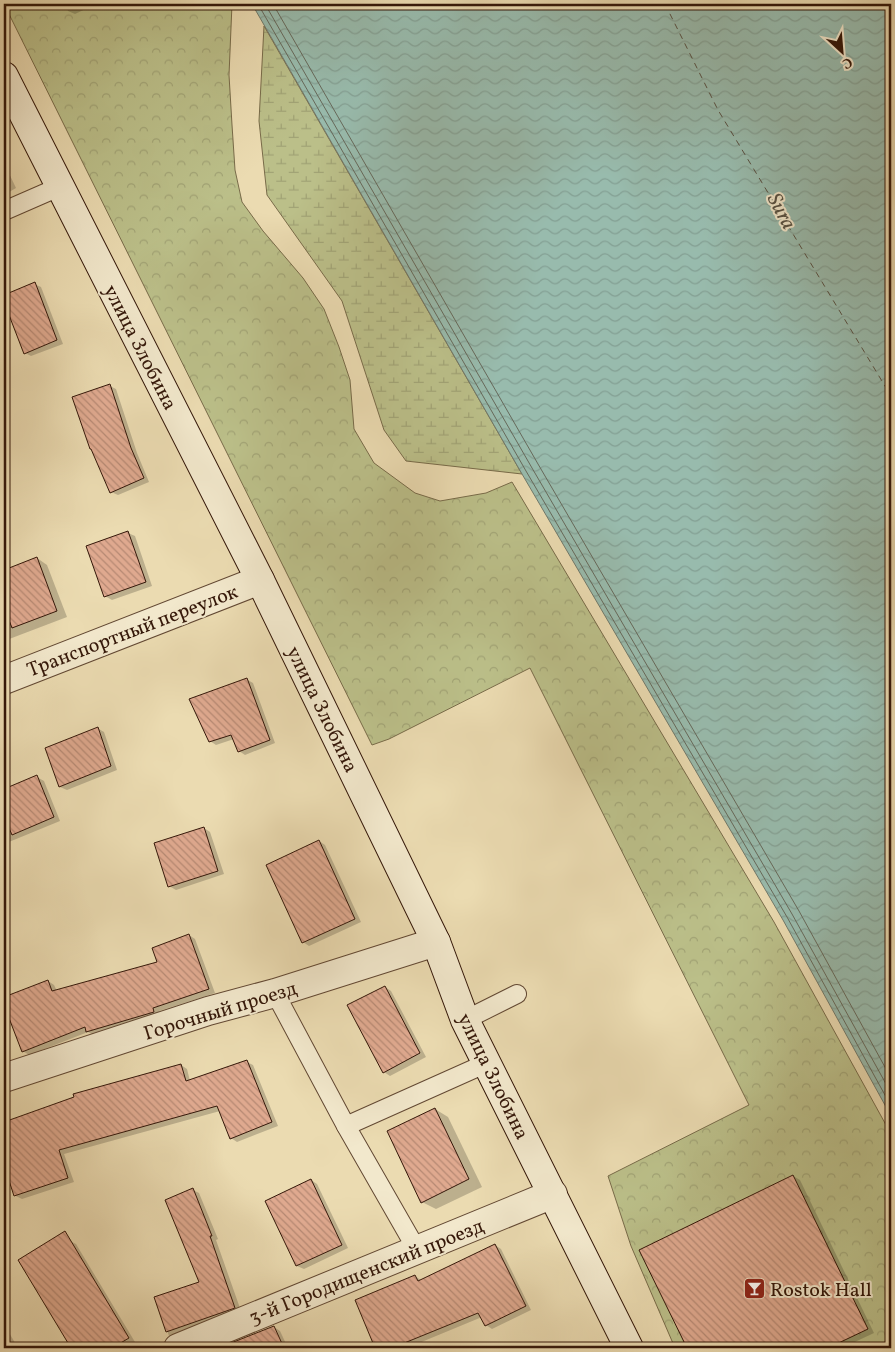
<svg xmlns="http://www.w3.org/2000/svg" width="895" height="1352" font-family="Vollkorn,serif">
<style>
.wetland{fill:url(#wetland-marsh);stroke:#786b49}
.park{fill:url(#park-crowns);stroke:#786b49}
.water{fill:url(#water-waves);stroke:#70796b}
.shadow{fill:#0003}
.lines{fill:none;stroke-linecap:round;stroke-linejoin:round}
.shore{stroke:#66695b;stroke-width:1}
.ferry{stroke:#575042;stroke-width:1;stroke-dasharray:6 5;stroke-linecap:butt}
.building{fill:url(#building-back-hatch);stroke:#341709}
.service-casing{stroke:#624833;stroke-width:20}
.minor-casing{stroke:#624833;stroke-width:30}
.secondary-casing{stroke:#341709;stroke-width:30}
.service{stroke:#f2e8cc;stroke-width:18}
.minor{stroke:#f2e8cc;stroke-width:28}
.secondary{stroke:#f2e8cc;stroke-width:28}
.labels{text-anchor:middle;stroke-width:4;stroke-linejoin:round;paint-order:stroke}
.street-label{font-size:20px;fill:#341709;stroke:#f2e8cc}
.poi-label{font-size:20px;fill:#341709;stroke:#f2e8cc;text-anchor:start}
.water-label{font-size:21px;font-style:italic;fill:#575042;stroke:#f2e8cc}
</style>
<defs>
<pattern id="wetland-marsh" width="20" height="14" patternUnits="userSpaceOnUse" patternTransform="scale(1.25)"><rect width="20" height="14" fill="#bbbf89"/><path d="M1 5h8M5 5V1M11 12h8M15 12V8" fill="none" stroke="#a1a375"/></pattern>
<pattern id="park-crowns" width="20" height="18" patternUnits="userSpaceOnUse" patternTransform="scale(1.25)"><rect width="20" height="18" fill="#bbbf89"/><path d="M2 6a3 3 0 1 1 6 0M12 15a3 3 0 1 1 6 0" fill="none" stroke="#a1a375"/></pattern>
<pattern id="water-waves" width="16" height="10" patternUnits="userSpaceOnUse" patternTransform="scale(1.25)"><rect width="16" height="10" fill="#98bbad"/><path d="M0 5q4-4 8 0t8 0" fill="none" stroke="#84a094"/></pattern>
<pattern id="building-back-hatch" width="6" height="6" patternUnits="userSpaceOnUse" patternTransform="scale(1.25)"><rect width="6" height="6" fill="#dfa98f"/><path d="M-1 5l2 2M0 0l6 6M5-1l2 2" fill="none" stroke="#b68973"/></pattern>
</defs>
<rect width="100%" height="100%" fill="#ebdbb1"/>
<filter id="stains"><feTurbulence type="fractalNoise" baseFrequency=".004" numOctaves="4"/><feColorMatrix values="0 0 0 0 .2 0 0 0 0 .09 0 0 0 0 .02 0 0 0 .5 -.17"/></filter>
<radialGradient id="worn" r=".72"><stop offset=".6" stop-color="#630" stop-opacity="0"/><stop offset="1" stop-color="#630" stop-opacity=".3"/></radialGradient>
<path class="wetland" d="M264,26L522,474L406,461L384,430L342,301L267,195L259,121Z"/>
<path class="park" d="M4,4H232L229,75L232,125L235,170L242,202L263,231L303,278L324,309L339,347L350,380L354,429L374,463L415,493L440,501L486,493L512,482L774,922L891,1134V1348H675L631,1246L608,1176L749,1105L530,668L389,739L372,745Z"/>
<path class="water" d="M252,4H891V1116L783,920L522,474Z"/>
<g class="shadow">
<path d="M65,4H96L75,14L68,11Z"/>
<path d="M4,163L16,188L4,195Z"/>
<path d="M34,284L41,287L63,344L31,356L25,353L4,296Z"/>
<path d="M110,386L116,389L137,453L149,482L118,495L111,492Z"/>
<path d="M128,533L135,536L152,586L112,600L105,596Z"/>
<path d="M37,558L47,565L67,617L4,641V571Z"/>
<path d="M246,679L253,683L275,743L245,755L239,751L234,739L216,745L210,741Z"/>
<path d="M97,728L104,732L117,770L67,790L60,787L47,748Z"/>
<path d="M37,777L44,781L60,821L4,844V790Z"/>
<path d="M204,828L210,832L224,874L176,890L169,886Z"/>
<path d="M319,841L325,845L361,922L309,946L303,942Z"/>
<path d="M189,935L195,939L215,993L159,1011L160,1016L94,1035L88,1032L29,1055L23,1051L4,999L48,981L54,985L57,991L159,963Z"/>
<path d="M385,987L391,991L426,1057L390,1076L384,1072Z"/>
<path d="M4,1014L7,1023L4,1024Z"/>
<path d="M247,1062L253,1065L278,1126L237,1142L231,1138L220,1111L64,1154L74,1182L22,1199L16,1196L4,1161V1123L76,1098L181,1065L187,1069L190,1081Z"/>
<path d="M435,1109L448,1117L482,1187L436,1209L422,1202Z"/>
<path d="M793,1176L800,1180L874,1333L842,1348H688L641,1251Z"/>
<path d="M311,1180L317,1184L348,1248L304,1269L297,1266L266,1201Z"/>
<path d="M193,1190L199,1193L218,1239L216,1240L241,1311L175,1340L169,1336L156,1298L200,1283Z"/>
<path d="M70,1241L76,1244L135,1342L124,1348H73L27,1272Z"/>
<path d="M495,1245L501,1249L531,1310L492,1329L486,1325L482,1317L407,1348H377L357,1300L415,1276L422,1281Z"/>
<path d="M4,1324L18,1348H4Z"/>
<path d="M274,1327L280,1331L288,1348H222Z"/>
</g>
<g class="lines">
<g class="shore">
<path d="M258,4L526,471L787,917L891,1106"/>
<path d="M265,4L532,468L792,914L891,1093"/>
<path d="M273,4L538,464L799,911L891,1078"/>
</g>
<path class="ferry" d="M665,4L718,110L891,396"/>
</g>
<g class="building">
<path d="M35,282L57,340L24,354L4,302V295Z"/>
<path d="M110,384L131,448L144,478L110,493L91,449H90L72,397Z"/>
<path d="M128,531L146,582L104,597L86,546Z"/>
<path d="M37,557L57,611L12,628L4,607V570Z"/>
<path d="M247,678L270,740L238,752L231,735L209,742L189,699Z"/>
<path d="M98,727L111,766L59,787L45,748Z"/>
<path d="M37,775L54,817L12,835L4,816V789Z"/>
<path d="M204,827L218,871L168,887L154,843Z"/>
<path d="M319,840L355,919L302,943L266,865Z"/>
<path d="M189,934L209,989L153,1008L154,1012L86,1032L85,1027L22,1052L4,1005V997L48,980L52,991L157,962L152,948Z"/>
<path d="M385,986L420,1053L383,1073L347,1005Z"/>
<path d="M247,1060L272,1122L230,1139L217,1106L59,1150L68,1178L14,1196L4,1165V1122L74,1097L73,1094L181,1064L186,1081Z"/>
<path d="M435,1108L469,1179L421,1203L387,1131Z"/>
<path d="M793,1175L868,1329L828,1348H687L639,1250Z"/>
<path d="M311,1179L342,1245L296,1266L265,1201Z"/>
<path d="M193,1188L212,1236H210L235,1308L166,1332L154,1297L199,1282L165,1200Z"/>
<path d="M65,1231L129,1338L112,1348H71L18,1260Z"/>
<path d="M495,1244L526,1306L485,1326L478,1313L392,1348H375L355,1300L415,1275L418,1281Z"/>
<path d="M274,1326L284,1348H223L226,1345Z"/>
</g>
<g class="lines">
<defs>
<g id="service">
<path d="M4,211L59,187"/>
<path d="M275,993L346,1126L417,1250"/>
<path d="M465,1020L517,994"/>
<path d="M346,1126L487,1063"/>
</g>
<g id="minor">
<path d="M4,680L260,580"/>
<path d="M4,1078L208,1011L275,993L436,942"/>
<path d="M178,1348L553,1194"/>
</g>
<path id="secondary" d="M4,76L260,580L436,942L465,1020L629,1348"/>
</defs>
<use href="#service" class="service-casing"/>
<use href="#minor" class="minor-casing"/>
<use href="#secondary" class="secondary-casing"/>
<use href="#service" class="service"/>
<use href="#minor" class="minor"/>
<use href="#secondary" class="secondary"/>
</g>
<defs>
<symbol id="bar-square" viewBox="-11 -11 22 22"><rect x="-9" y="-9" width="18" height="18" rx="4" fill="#8f2418" stroke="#f2e8cc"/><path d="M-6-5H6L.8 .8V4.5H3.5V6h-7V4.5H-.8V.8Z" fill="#fff"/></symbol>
</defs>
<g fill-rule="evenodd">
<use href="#bar-square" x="742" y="1276" width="25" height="25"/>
</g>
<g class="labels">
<g class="street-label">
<text transform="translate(141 347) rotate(63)" y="7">улица Злобина</text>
<text transform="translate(132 630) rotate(-21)" y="7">Транспортный переулок</text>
<text transform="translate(323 709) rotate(64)" y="7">улица Злобина</text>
<text transform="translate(220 1010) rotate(-17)" y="7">Горочный проезд</text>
<text transform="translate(494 1076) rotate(64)" y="7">улица Злобина</text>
<text transform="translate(366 1271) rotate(-22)" y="7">3-й Городищенский проезд</text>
</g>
<g class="poi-label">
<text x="770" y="1296">Rostok Hall</text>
</g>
<g class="water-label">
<text transform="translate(782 211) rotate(62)" y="7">Sura</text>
</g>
</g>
<rect width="895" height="1352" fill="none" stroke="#ebdbb1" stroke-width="20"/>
<rect x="5" y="5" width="885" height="1342" fill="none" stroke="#341709" stroke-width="2.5"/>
<rect x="10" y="10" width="875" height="1332" fill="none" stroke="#341709"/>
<g transform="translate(842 52) rotate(154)" stroke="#f2e8cc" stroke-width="4" paint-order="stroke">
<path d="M0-4L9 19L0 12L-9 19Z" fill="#341709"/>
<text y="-8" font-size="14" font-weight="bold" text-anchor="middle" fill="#341709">С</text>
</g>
<rect width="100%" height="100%" filter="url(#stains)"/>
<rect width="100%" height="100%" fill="url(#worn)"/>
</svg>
